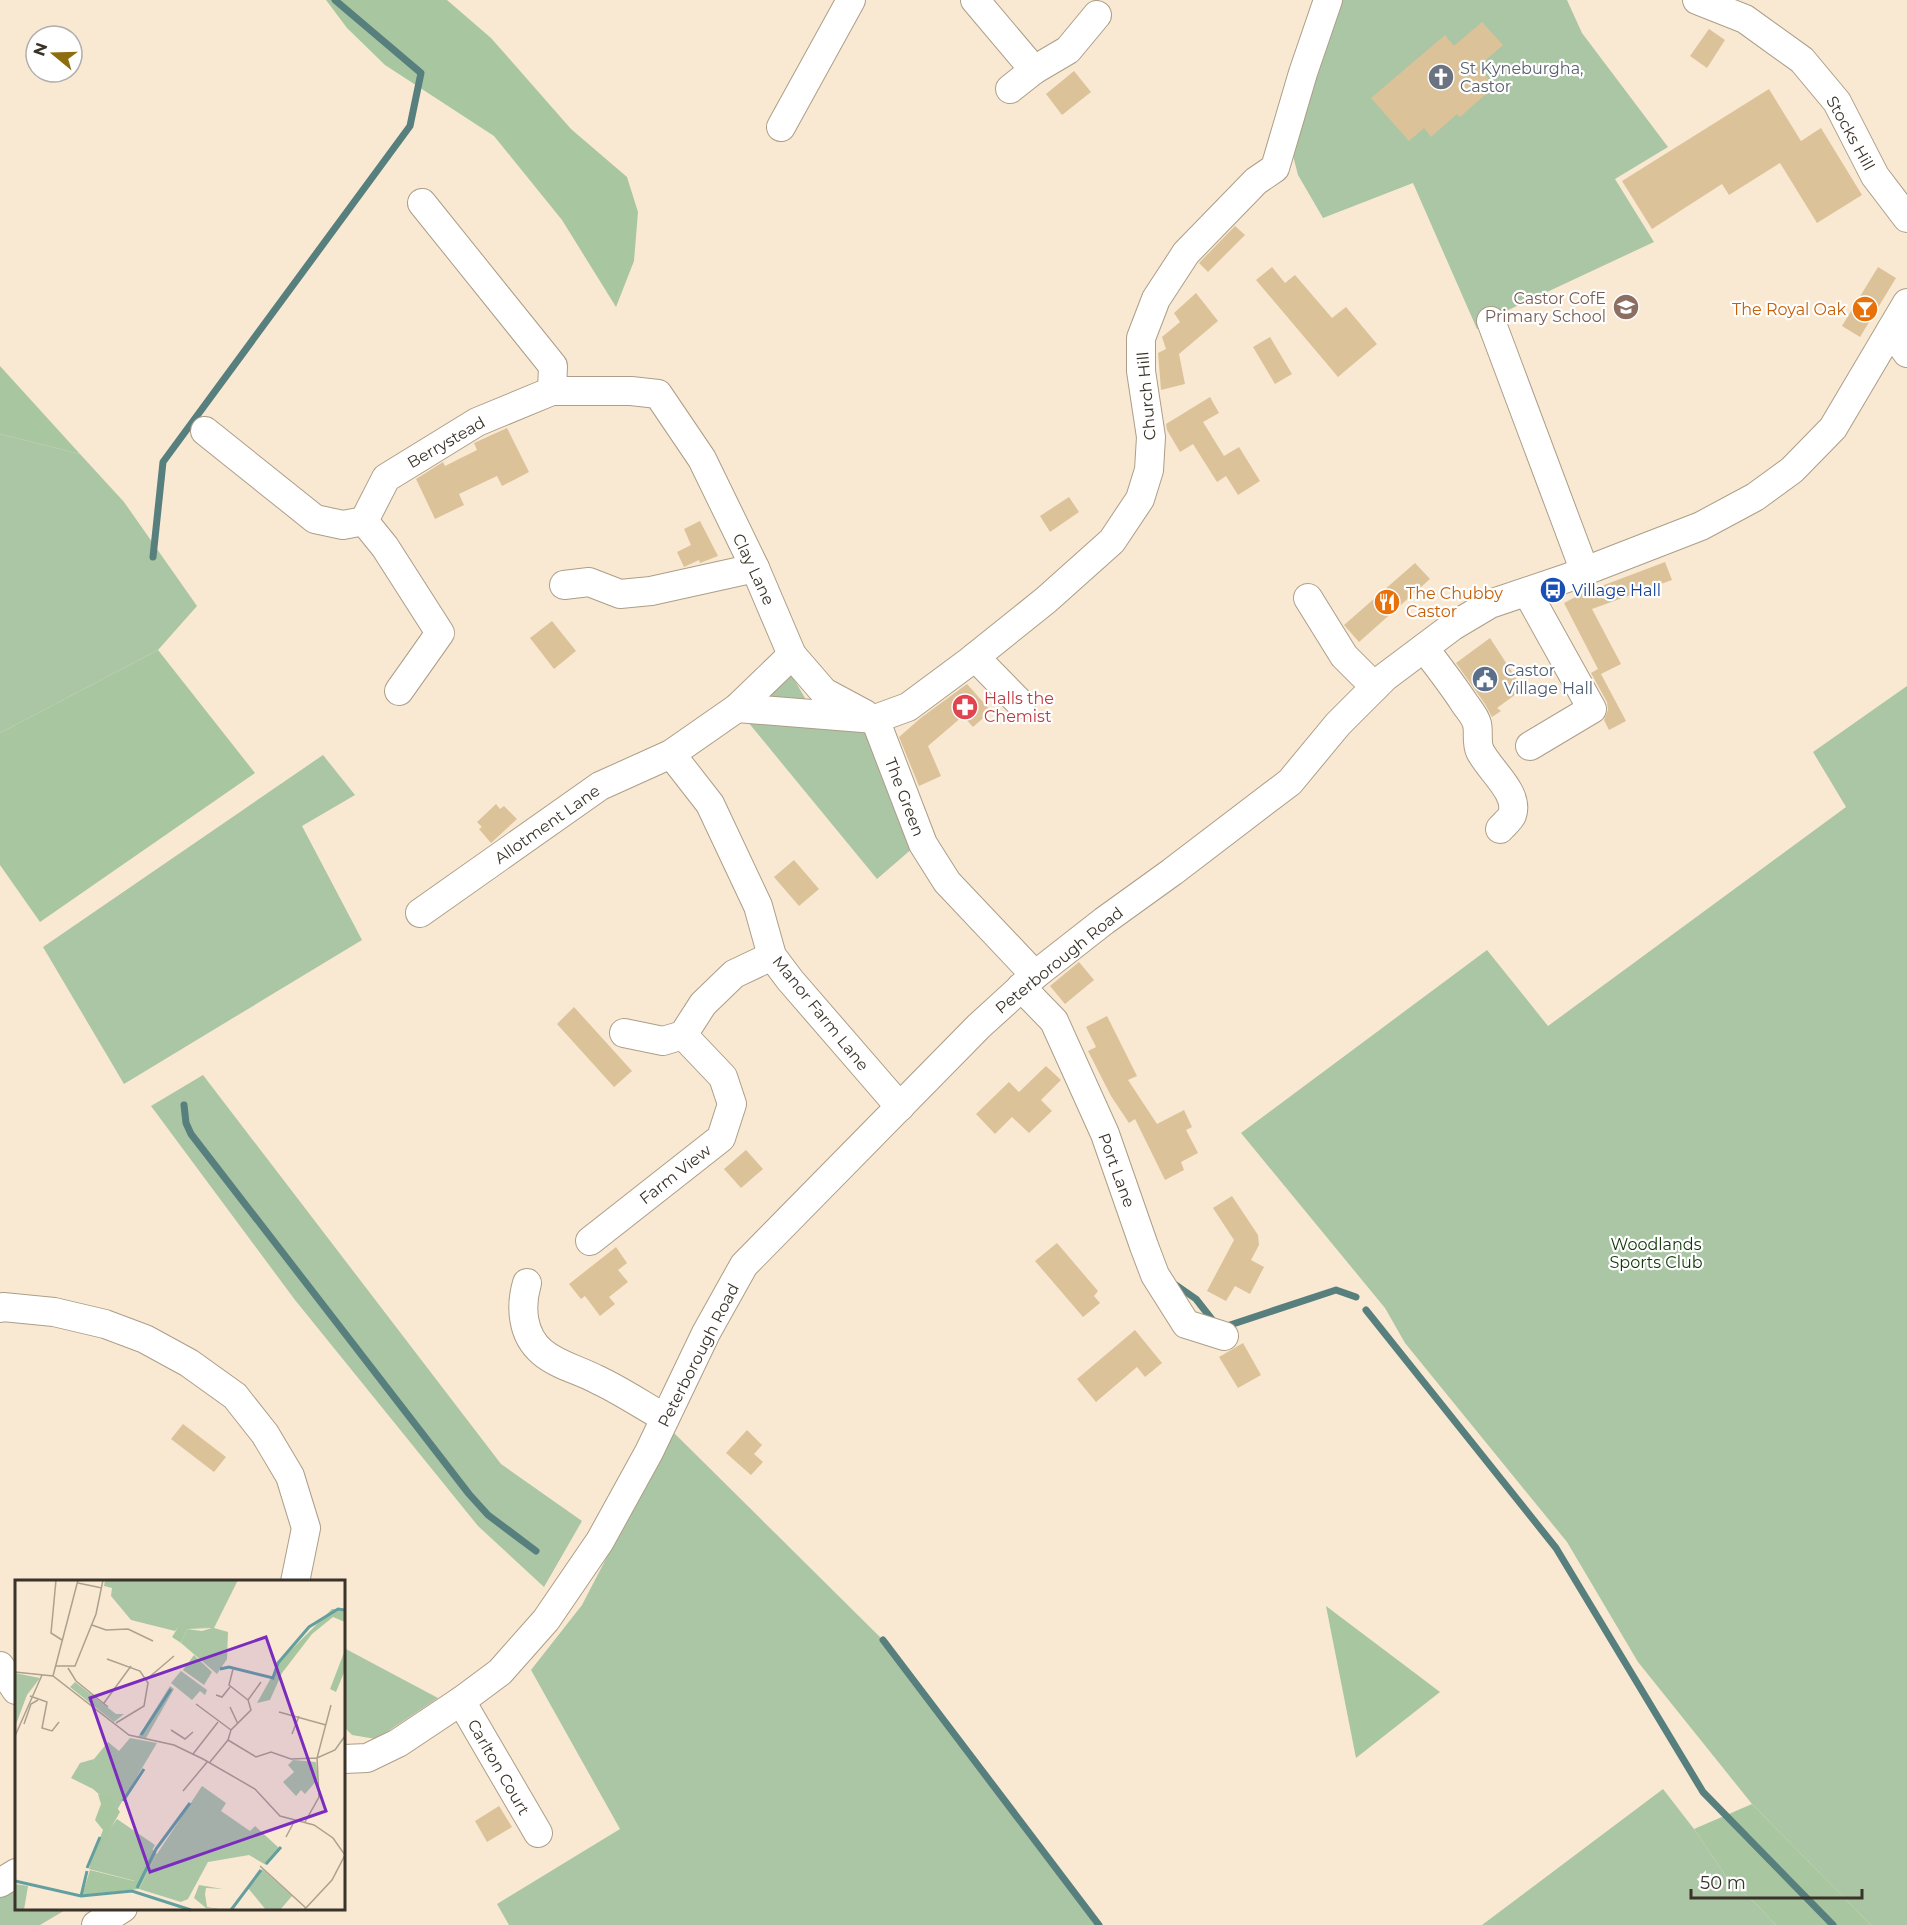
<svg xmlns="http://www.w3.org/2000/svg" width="1907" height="1925" font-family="Montserrat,sans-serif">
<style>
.green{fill:#abc6a5}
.forest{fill:#a8c7a1}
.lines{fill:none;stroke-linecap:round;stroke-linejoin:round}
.stream{stroke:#577f7d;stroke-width:7}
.building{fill:#dcc299}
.minor-casing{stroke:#ac9e88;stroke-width:30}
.minor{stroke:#fff;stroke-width:28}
.labels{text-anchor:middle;stroke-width:4.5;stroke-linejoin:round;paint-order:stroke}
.worship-label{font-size:16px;fill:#5b616d;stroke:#fff;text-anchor:start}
.street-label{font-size:16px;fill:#39332a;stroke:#fff}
.education-label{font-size:16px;fill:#785e54;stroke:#fff;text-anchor:end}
.food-label{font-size:16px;fill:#c56008;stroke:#fff;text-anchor:end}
.transit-label{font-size:16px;fill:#164399;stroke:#fff;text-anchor:start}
.service-label{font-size:16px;fill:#4e5e75;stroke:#fff;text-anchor:start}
.health-label{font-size:16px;fill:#be3a42;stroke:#fff;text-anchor:start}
.park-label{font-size:16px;fill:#0e3805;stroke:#fff}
.inset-river{fill:none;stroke:#649fa0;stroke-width:3}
.inset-road{fill:none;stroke:#aca08f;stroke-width:1.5}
.view{fill:#7b2cbf;fill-opacity:0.15;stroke:#7b2cbf;stroke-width:3}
.inset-edge{fill:none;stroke:#39332a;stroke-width:3}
</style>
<rect width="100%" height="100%" fill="#f9e9d2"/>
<g class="green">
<path d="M1338,0H1567L1582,33L1668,147L1615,179L1654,242L1504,312L1477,329L1413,183L1323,218L1298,175L1291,148Z"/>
<path d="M0,434L80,454L124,502L197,606L158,650L0,733Z"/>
<path d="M791,674L809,705L765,695Z"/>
<path d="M1907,686V1925H1871L1752,1804L1638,1662L1567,1542L1405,1343L1385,1308L1241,1133L1487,950L1548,1026L1846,807L1813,752Z"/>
<path d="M743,716L864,727L914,847L877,879Z"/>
<path d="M323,755L355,795L302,826L362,940L124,1084L43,947Z"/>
<path d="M203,1075L501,1464L582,1521L544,1587L478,1526L295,1300L151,1106Z"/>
<path d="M670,1429L883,1640L1099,1925H509L497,1904L620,1829L531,1670L582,1605L663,1449Z"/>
<path d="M344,1648L438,1698L376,1739L352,1735L344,1727Z"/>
<path d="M1663,1789L1694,1829L1727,1878L1756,1904L1776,1925H1482Z"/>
<path d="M16,1882V1908L67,1909L40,1925H0V1893Z"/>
</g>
<g class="forest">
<path d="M326,0H447L491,38L571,129L627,177L638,212L634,261L616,307L562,220L494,136L385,65L347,28Z"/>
<path d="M0,366L80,454L0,434Z"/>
<path d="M158,650L255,773L40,922L0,865V733Z"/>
<path d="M1326,1606L1440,1692L1356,1758Z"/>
<path d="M1752,1804L1871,1925H1776L1756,1904L1727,1878L1694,1829Z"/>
</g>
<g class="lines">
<g class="stream">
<path d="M153,557L163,462L410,126L421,73L335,0"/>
<path d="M184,1105L186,1123L191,1134L469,1494L488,1515L536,1551"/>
<path d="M1173,1283L1196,1299L1214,1322"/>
<path d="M1366,1310L1556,1548L1703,1792L1833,1925"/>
<path d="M1224,1327L1336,1290L1356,1297"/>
<path d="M883,1640L1099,1925"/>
</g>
</g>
<g class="building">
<path d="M1482,22L1503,45L1478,67L1495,86L1460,117L1457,114L1431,137L1424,128L1409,141L1371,98L1445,35L1454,46Z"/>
<path d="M1709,29L1725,40L1707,68L1690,56Z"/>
<path d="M1074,71L1091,92L1062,115L1046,94Z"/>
<path d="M1769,89L1801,141L1821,128L1862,195L1817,223L1780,163L1729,195L1722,184L1652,229L1622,181Z"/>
<path d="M1235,226L1245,235L1208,272L1199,263Z"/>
<path d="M1272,267L1285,283L1295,275L1332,318L1346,307L1377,344L1338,377L1256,280Z"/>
<path d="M1878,267L1896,278L1860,337L1842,326Z"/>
<path d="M1196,293L1218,321L1179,354L1185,384L1161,390L1158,353L1166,349L1162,337L1180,322L1174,313Z"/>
<path d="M1270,337L1292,374L1275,384L1253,347Z"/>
<path d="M1210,397L1219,413L1203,422L1224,456L1239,447L1260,481L1238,495L1226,476L1217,482L1193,444L1180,452L1167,430L1166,424Z"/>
<path d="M507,428L529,472L502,486L497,476L459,494L464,505L435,519L416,479L443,462L445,466L477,450L474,443Z"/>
<path d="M1069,497L1079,512L1050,532L1040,516Z"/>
<path d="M700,521L718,556L700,563L699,560L684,567L677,552L691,545L684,529Z"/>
<path d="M1665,562L1672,580L1592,609L1621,664L1601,674L1626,721L1609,730L1604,720L1608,710L1607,702L1591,673L1598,669L1600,673L1564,603L1583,593Z"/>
<path d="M1415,563L1430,579L1359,642L1344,625Z"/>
<path d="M552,621L576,651L554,669L530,638Z"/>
<path d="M1490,638L1523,689L1497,708L1501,711L1492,717L1485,704L1456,663Z"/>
<path d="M967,684L991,711L973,727L963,716L928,746L941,776L919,786L899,737L922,717Z"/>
<path d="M496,804L500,809L504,806L517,819L491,843L479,829L482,827L477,822Z"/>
<path d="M794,860L819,889L799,906L774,877Z"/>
<path d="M1079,962L1094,980L1065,1004L1050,986Z"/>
<path d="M574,1007L632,1071L614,1087L557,1024Z"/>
<path d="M1107,1016L1137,1076L1128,1080L1157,1124L1184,1110L1192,1127L1186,1130L1198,1153L1181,1162L1184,1170L1165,1180L1135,1119L1129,1123L1111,1096L1088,1051L1096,1047L1086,1027Z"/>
<path d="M1046,1066L1061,1080L1041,1100L1052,1111L1029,1133L1012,1117L995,1134L976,1114L1009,1082L1019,1092Z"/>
<path d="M746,1150L763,1169L741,1188L724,1169Z"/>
<path d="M1232,1196L1258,1235L1259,1245L1251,1260L1264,1267L1250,1294L1235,1286L1226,1301L1207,1291L1234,1240L1213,1208Z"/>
<path d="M1057,1243L1098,1291L1094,1296L1100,1303L1083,1317L1035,1261Z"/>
<path d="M616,1247L627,1263L618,1270L628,1282L609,1297L615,1304L600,1316L585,1296L581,1299L569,1284Z"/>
<path d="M1135,1330L1162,1363L1145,1377L1137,1367L1096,1402L1077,1379Z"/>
<path d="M1243,1343L1261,1375L1238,1388L1219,1357Z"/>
<path d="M183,1424L226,1457L214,1472L171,1439Z"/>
<path d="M747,1430L762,1445L754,1454L763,1462L751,1475L726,1453Z"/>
<path d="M499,1806L512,1827L487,1842L475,1821Z"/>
</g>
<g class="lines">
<defs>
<g id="minor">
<path d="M975,0L1034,70"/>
<path d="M1697,0L1745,19L1802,60L1837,102L1875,176L1907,218"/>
<path d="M1010,89L1034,70L1068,50L1097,15"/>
<path d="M781,127L851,0"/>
<path d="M422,203L553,366L552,391H631L658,394L702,459L755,568L792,655L824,692L865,714"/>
<path d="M1491,321L1585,572"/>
<path d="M1891,330L1907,353"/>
<path d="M205,431L315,519L343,525L364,521L386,478L477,422L552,391"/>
<path d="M364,521L385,547L440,633L399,691"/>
<path d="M564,585L589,582L620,594L651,591L755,568"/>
<path d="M1527,592L1592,709L1530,746"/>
<path d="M1308,598L1344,656L1375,687"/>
<path d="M1424,648C1438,666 1452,684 1465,704C1469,710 1475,716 1477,724C1479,732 1476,742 1480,751C1489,770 1520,793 1512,815C1510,820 1503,825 1500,829"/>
<path d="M975,657L1021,704"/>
<path d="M737,708L875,719L908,707L970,661L1046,600L1112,541L1140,499L1149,470L1151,437L1141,371V338L1156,299L1186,253L1256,181L1275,168L1303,73L1328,0"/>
<path d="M875,719L923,844L947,882L1035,975"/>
<path d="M671,754L710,804L758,906L772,956L790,980L900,1107"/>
<path d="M420,913L600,786L671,754L737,708L792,655"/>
<path d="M1021,987L1054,1021L1105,1134L1144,1246L1155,1275L1186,1324L1224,1336"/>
<path d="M624,1033L663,1041L683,1035L703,1004L734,974L772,956"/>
<path d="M590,1241L721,1138L732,1104L723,1077L683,1035"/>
<path d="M527,1283C520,1307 522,1335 542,1352C557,1365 579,1370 596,1379C620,1390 642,1405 665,1418"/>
<path d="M0,1308L3,1307L54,1312L105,1324L145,1339L189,1363L235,1396L265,1434L290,1476L306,1528L295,1582"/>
<path d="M0,1666L16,1690"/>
<path d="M461,1701L538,1833"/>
<path d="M344,1759L367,1758L398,1743L461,1701L500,1672L546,1620L600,1541L649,1452L706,1333L744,1265L979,1026L1035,975L1104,921L1172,872L1290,782L1338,724L1385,677L1453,626L1490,604L1567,578L1701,526L1755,497L1792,470L1833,428L1907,303"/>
<path d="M0,1883L16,1873"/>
<path d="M96,1925L123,1908"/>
</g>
</defs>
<use href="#minor" class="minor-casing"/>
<use href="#minor" class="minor"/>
</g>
<defs>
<symbol id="church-disc" viewBox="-11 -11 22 22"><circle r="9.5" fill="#6b7280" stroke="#fff"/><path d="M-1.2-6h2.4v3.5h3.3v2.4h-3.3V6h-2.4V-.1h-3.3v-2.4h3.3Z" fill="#fff"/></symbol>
<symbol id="school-disc" viewBox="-11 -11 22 22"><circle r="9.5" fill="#8d6e63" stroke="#fff"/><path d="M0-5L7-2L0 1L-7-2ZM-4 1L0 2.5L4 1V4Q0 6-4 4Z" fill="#fff"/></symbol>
<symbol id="bar-disc" viewBox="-11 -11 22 22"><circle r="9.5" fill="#e8710a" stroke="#fff"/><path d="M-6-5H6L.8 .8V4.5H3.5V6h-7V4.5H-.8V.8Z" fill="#fff"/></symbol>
<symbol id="bus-disc" viewBox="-11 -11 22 22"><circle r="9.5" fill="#1a4fb4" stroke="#fff"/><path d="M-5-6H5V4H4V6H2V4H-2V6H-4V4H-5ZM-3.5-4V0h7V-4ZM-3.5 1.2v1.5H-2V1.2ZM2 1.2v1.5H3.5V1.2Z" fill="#fff"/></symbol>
<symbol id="restaurant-disc" viewBox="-11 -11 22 22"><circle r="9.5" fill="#e8710a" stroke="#fff"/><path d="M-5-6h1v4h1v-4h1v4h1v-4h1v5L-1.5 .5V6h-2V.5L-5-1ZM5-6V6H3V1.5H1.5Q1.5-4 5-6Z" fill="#fff"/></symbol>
<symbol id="civic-disc" viewBox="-11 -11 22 22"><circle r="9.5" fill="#5c6f8a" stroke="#fff"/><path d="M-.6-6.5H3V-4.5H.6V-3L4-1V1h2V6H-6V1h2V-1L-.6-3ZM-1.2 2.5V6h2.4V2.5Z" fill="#fff"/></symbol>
<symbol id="pharmacy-disc" viewBox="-11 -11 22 22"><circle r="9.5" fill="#e0444e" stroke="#fff"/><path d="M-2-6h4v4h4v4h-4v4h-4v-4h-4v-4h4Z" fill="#fff"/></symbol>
</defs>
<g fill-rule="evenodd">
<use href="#church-disc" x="1426" y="62" width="30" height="30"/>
<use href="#school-disc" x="1611" y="292" width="30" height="30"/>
<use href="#bar-disc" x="1850" y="294" width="30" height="30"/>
<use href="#bus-disc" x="1538" y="575" width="30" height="30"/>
<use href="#restaurant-disc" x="1372" y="587" width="30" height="30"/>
<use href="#civic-disc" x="1470" y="664" width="30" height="30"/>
<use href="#pharmacy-disc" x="950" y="692" width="30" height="30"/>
</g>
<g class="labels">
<g class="worship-label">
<text x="1460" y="74">St Kyneburgha,<tspan x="1460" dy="18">Castor</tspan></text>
</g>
<g class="street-label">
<text transform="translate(1851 133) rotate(61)" y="6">Stocks Hill</text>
<text transform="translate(1146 396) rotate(-95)" y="6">Church Hill</text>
<text transform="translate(446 442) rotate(-30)" y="6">Berrystead</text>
<text transform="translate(754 569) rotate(65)" y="6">Clay Lane</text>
<text transform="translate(905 797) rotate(69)" y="6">The Green</text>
<text transform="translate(547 824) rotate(-35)" y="6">Allotment Lane</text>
<text transform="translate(1059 960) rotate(-39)" y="6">Peterborough Road</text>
<text transform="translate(821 1013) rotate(51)" y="6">Manor Farm Lane</text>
<text transform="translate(1117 1170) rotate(70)" y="6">Port Lane</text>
<text transform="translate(675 1174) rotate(-38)" y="6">Farm View</text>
<text transform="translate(698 1355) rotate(-63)" y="6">Peterborough Road</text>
<text transform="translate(499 1767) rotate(60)" y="6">Carlton Court</text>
</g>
<g class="education-label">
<text x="1606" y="304">Castor CofE<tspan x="1606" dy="18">Primary School</tspan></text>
</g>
<g class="food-label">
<text x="1846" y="315">The Royal Oak</text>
<text x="1406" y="599" text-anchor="start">The Chubby<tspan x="1406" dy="18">Castor</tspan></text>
</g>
<g class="transit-label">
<text x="1572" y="596">Village Hall</text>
</g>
<g class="service-label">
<text x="1504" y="676">Castor<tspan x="1504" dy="18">Village Hall</tspan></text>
</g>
<g class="health-label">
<text x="984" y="704">Halls the<tspan x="984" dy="18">Chemist</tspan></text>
</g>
<g class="park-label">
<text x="1656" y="1250">Woodlands<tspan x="1656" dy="18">Sports Club</tspan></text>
</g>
</g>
<g transform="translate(15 1580)">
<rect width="330" height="330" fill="#f9e9d2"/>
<path d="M90,0H223L199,48L213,52L212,79L202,94L166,63L172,49L187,51L197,48L164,47L160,51L116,40L96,16L97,8L89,6ZM166,91L192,110L190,115L185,111L177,120L156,103ZM0,93L25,98L12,115L0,147ZM60,102L101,134H109L99,142L55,107ZM155,106L159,109L131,158L123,157ZM115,158L142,163L102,230L78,209L56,198L65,183L79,179L93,162L104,171ZM278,180L301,182L303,199L290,214L286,210L281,216L268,202L279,192L273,185ZM187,206L211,223L206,231L235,251L240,246L264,268L251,285L234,275L193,282L173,319L166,322L124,309L142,274ZM102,239L140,265L120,301L74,289L78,272ZM247,289L277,316L265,330H251L233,308ZM0,304L13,306L9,330H0ZM184,305L208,309L191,308L190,314L192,327L210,330L191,328L179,318Z" fill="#abc6a5"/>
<path d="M317,29H330V42L318,37L297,54L267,93L255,120L242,123L266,80ZM164,46H165L197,48L172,49L166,63L157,57ZM330,70V90L321,112L315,109ZM179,75L197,92L189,105L168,90ZM83,214L96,219L105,232L73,288L88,250L80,240L86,224ZM137,269L142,274L124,309L67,315L75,290L119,301Z" fill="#a8c7a1"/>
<path class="inset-river" d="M205,89L214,87L258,98L263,83L294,47L323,29L330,30M126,155L156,109M108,221L129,189M251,284L266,267M72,288L85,257M0,301L66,316L117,311L176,330M122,308L141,269L175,223M66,316L72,291M216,330L246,290"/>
<path class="inset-road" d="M41,0L36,53L47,60M63,3L87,8M77,45L91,50L113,49L138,61M92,79L125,91L133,103L129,126L101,143M41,86H60L81,34L88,0M53,88L61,101L93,127M218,89L214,105L233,120M0,92L38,96L114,155L159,165L188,179L240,209L265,236L299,245L318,258L330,275L317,300L289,330M38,96L63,0M132,99L159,76M201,115L207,117L215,107M15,116L32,122L27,148L37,151L44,142M89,123L116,86M181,124L216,150M215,127L223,144M264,132L311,145M9,144L16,124L23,120M156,150L170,159L178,152M277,154L284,136M0,156L27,95M213,160L241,177L256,172L276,179L302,178L320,170L330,156M213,160L216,150L236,130L233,120L246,102M178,174L203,142M195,182L213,160M168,211L193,181M290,242L304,217L302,178L316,125M271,257L280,240M245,286L291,328"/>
<path class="view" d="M251,57L311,231L135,292L75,118Z"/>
<rect width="330" height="330" class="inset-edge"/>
</g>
<g transform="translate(54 54) rotate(289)"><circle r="28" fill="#ffffff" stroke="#b0adaa" stroke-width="1.5"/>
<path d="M0-4.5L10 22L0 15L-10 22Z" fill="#8e6d11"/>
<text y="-9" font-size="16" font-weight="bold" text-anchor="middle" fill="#39332a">N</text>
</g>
<path d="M1691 1889v9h171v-9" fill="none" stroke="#39332a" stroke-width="3"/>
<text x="1700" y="1889" font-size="18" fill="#39332a" stroke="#ffffff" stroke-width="4.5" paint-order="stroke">50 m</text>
</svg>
